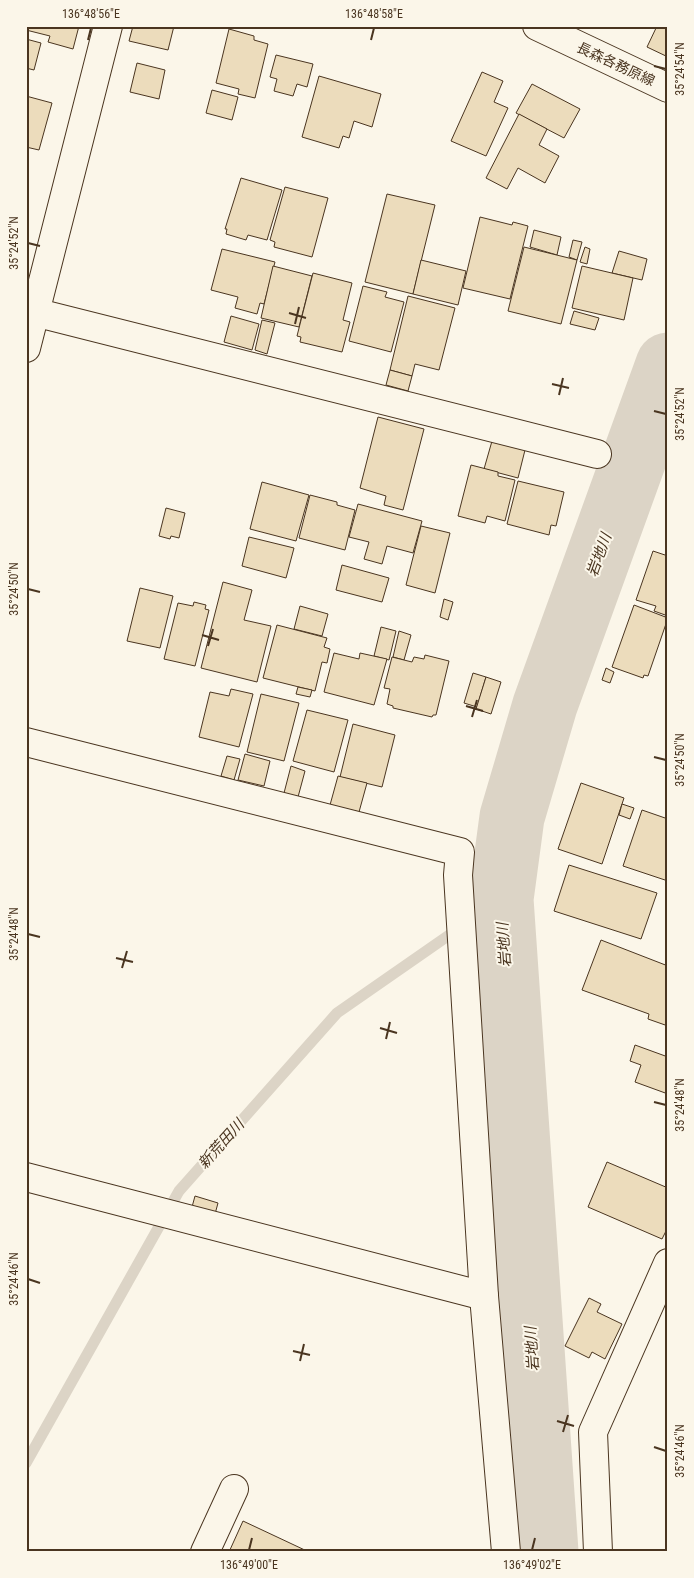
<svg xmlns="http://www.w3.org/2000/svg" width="694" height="1578" font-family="'Roboto Condensed','Noto Sans JP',sans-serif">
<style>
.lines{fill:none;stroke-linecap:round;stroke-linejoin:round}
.stream{stroke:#dcd4c6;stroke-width:11}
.river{stroke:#dcd4c6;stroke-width:65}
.building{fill:#ecdcbc;stroke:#4a3520}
.minor-casing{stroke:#4a3520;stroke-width:30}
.secondary-casing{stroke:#4a3520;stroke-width:30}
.minor{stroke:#fbf6e9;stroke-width:28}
.secondary{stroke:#fbf6e9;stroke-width:28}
.ticks{fill:none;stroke:#4a3520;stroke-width:2}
.labels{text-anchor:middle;stroke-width:4;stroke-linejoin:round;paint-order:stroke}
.street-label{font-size:14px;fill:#4a3520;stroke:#fbf6e9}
.water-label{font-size:15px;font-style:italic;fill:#4a3520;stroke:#fbf6e9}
.neatline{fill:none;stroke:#4a3520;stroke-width:2}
.ticks-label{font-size:12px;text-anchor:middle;fill:#4a3520}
</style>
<rect width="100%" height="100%" fill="#fbf6e9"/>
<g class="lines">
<path class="stream" d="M26,1463L179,1191L337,1013L501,899"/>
<path class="river" d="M546,1552L501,899L512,817L545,705L668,365"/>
</g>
<g class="building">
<path d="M26,26H79L73,49L48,42L50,36L26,30Z"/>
<path d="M133,26H174L168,50L129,41Z"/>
<path d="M657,26H668V57L647,47Z"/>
<path d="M229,29L254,36V40L268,44L255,98L238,94L239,89L216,83Z"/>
<path d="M26,39L41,43L34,70L26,68Z"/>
<path d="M276,55L313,64L307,87L297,84L293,96L274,91L277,79L270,77Z"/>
<path d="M137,63L165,70L159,99L130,92Z"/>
<path d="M482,72L503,81L494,102L508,108L486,156L451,141Z"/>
<path d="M319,76L381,94L372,127L354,121L349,138L343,136L339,148L302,137Z"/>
<path d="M532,84L580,109L564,138L516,113Z"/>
<path d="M212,90L238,97L232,120L206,113Z"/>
<path d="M26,96L52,103L39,150L26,147Z"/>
<path d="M519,114L547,129L539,145L559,156L545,183L518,168L507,189L486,178Z"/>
<path d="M241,178L282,190L267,240L248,235L246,240L226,234L227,229H225Z"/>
<path d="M285,187L328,198L312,257L274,247L275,242L270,240Z"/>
<path d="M387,194L435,205L413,294L365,282Z"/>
<path d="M480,217L512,225L513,222L528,226L510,299L463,288Z"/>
<path d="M534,230L561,237L557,255L530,247Z"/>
<path d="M573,240L582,242L577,260L569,257Z"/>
<path d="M524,247L577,260L561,324L508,311Z"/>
<path d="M585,247L590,249L587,264L580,262Z"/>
<path d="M222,249L275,262L264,304L260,303L257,314L235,308L238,297L211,290Z"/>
<path d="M619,251L647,259L642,280L612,273Z"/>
<path d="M421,260L466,271L458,305L413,294Z"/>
<path d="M273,266L312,276L299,327L261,318Z"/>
<path d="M582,266L633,278L624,320L572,308Z"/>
<path d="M313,273L352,283L343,320L350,322L342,352L300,342L301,337L297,336Z"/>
<path d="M363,286L387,292L385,297L404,302L391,352L349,341Z"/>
<path d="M408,296L455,308L439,370L415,364L412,376L390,370Z"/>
<path d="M574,311L599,318L595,330L570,324Z"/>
<path d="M231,316L259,324L252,350L224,342Z"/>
<path d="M262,320L275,323L267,354L255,350Z"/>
<path d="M390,370L412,376L408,391L386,385Z"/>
<path d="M378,417L424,429L403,510L384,505L386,496L360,488Z"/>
<path d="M492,441L525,450L518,478L484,469Z"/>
<path d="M471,465L498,472V476L515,480L505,521L487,516L485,523L458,516Z"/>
<path d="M518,481L564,492L556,526L551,525L549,535L507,524Z"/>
<path d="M262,482L309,495L296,541L250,529Z"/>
<path d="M310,495L337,502V505L355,510L345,550L299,538Z"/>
<path d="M358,504L422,521L413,553L387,546L382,564L364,559L369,542L349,537Z"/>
<path d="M166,508L185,513L179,538L171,536L170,539L159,536Z"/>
<path d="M421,526L450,533L435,593L406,585Z"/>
<path d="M249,537L294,548L286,578L242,566Z"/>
<path d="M653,551L668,556V616L654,611L656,606L636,600Z"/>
<path d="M342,565L389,578L382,602L336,590Z"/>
<path d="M223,582L252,590L244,620L271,626L257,682L201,668Z"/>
<path d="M140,588L173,596L160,648L127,641Z"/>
<path d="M444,599L453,602L448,620L440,617Z"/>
<path d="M194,602L206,605L205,609L209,610L195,666L164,659L178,603L193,606Z"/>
<path d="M634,605L668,618L648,676L644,675L643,678L612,667Z"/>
<path d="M300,606L328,614L322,636L294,629Z"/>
<path d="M277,625L327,638L324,647L330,649L327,663L322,662L315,691L263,678Z"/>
<path d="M381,627L396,631L389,660L374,656Z"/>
<path d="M399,631L411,635L404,660L393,657Z"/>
<path d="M334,653L359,659L360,653L387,659L374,705L324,692Z"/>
<path d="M425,655L449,661L436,715H433L432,717L393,708V706L387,704L390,689L384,688L392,657L412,662L414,657L424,659Z"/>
<path d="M606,668L614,672L610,683L602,680Z"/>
<path d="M473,673L486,677L477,707L464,703Z"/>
<path d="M486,677L501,682L491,714L476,709Z"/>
<path d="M298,687L312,690L310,697L296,694Z"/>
<path d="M231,689L253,694L239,747L199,737L210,692L229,696Z"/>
<path d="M261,694L299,703L284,761L247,752Z"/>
<path d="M307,710L348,720L334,772L293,761Z"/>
<path d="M353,724L395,735L382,787L340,777Z"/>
<path d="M245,754L270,761L264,786L238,780Z"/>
<path d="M227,756L240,759L234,780L221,776Z"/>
<path d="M291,766L305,771L298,797L284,793Z"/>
<path d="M338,776L367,783L359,812L330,805Z"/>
<path d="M581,783L624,798L602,864L558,849Z"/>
<path d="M622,804L634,808L630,819L619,815Z"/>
<path d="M642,810L668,819V881L623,866Z"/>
<path d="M569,865L657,893L641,939L554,911Z"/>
<path d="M601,940L668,966V1026L648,1019L649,1014L582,990Z"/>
<path d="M635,1045L668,1057V1094L635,1082L641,1065L630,1061Z"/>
<path d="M607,1162L668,1188V1227L662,1239L588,1207Z"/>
<path d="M195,1196L218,1203L215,1214L192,1207Z"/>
<path d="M589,1298L601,1304L597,1312L622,1324L605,1359L592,1352L589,1358L565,1346Z"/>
<path d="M243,1521L309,1552H229Z"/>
</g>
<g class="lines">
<defs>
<g id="minor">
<path d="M26,310L597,454"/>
<path d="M26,348L108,26"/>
<path d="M26,742L460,852L458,875L484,1296L506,1552"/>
<path d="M26,1177L484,1296"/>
<path d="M205,1552L234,1489"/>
<path d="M598,1552L593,1432L668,1263"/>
</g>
<path id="secondary" d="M537,26L668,88"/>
</defs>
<use href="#minor" class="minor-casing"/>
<use href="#secondary" class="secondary-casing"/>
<use href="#minor" class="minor"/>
<use href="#secondary" class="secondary"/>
</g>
<path class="ticks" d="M88,40L91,28M371,40L374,28M654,66L666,69M28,243L40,246M289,313L306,318M295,324L299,307M552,384L569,388M559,395L563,378M654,411L666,414M28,589L40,592M202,635L219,640M208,646L213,629M466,706L483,711M472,717L477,700M654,757L666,760M28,934L40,937M116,958L133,962M122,968L127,951M380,1028L397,1033M386,1039L390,1022M654,1102L666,1105M28,1279L40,1283M293,1351L310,1355M300,1361L304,1344M557,1421L574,1426M563,1432L568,1415M654,1447L666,1451M249,1550L252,1538M532,1550L535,1538"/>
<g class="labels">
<g class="street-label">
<text transform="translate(616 64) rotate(25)" y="5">長森各務原線</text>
</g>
<g class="water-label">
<text transform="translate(599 555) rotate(-70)" y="5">岩地川</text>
<text transform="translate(504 945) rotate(-94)" y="5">岩地川</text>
<text transform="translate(221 1144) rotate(-48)" y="5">新荒田川</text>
<text transform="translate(532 1349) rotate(-94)" y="5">岩地川</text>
</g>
</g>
<rect width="694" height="1578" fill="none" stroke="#fbf6e9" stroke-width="55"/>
<rect x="28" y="28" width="638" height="1522" class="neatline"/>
<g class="ticks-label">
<text x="91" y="18">136°48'56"E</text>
<text x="374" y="18">136°48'58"E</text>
<text transform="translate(680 69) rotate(-90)" y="4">35°24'54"N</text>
<text transform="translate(14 243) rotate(-90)" y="4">35°24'52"N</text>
<text transform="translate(680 414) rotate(-90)" y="4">35°24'52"N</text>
<text transform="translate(14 589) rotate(-90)" y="4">35°24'50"N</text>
<text transform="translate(680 760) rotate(-90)" y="4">35°24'50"N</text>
<text transform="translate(14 934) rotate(-90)" y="4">35°24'48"N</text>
<text transform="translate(680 1105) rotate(-90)" y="4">35°24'48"N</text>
<text transform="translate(14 1279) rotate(-90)" y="4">35°24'46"N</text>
<text transform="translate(680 1451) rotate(-90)" y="4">35°24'46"N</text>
<text x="249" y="1569">136°49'00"E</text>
<text x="532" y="1569">136°49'02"E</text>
</g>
</svg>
